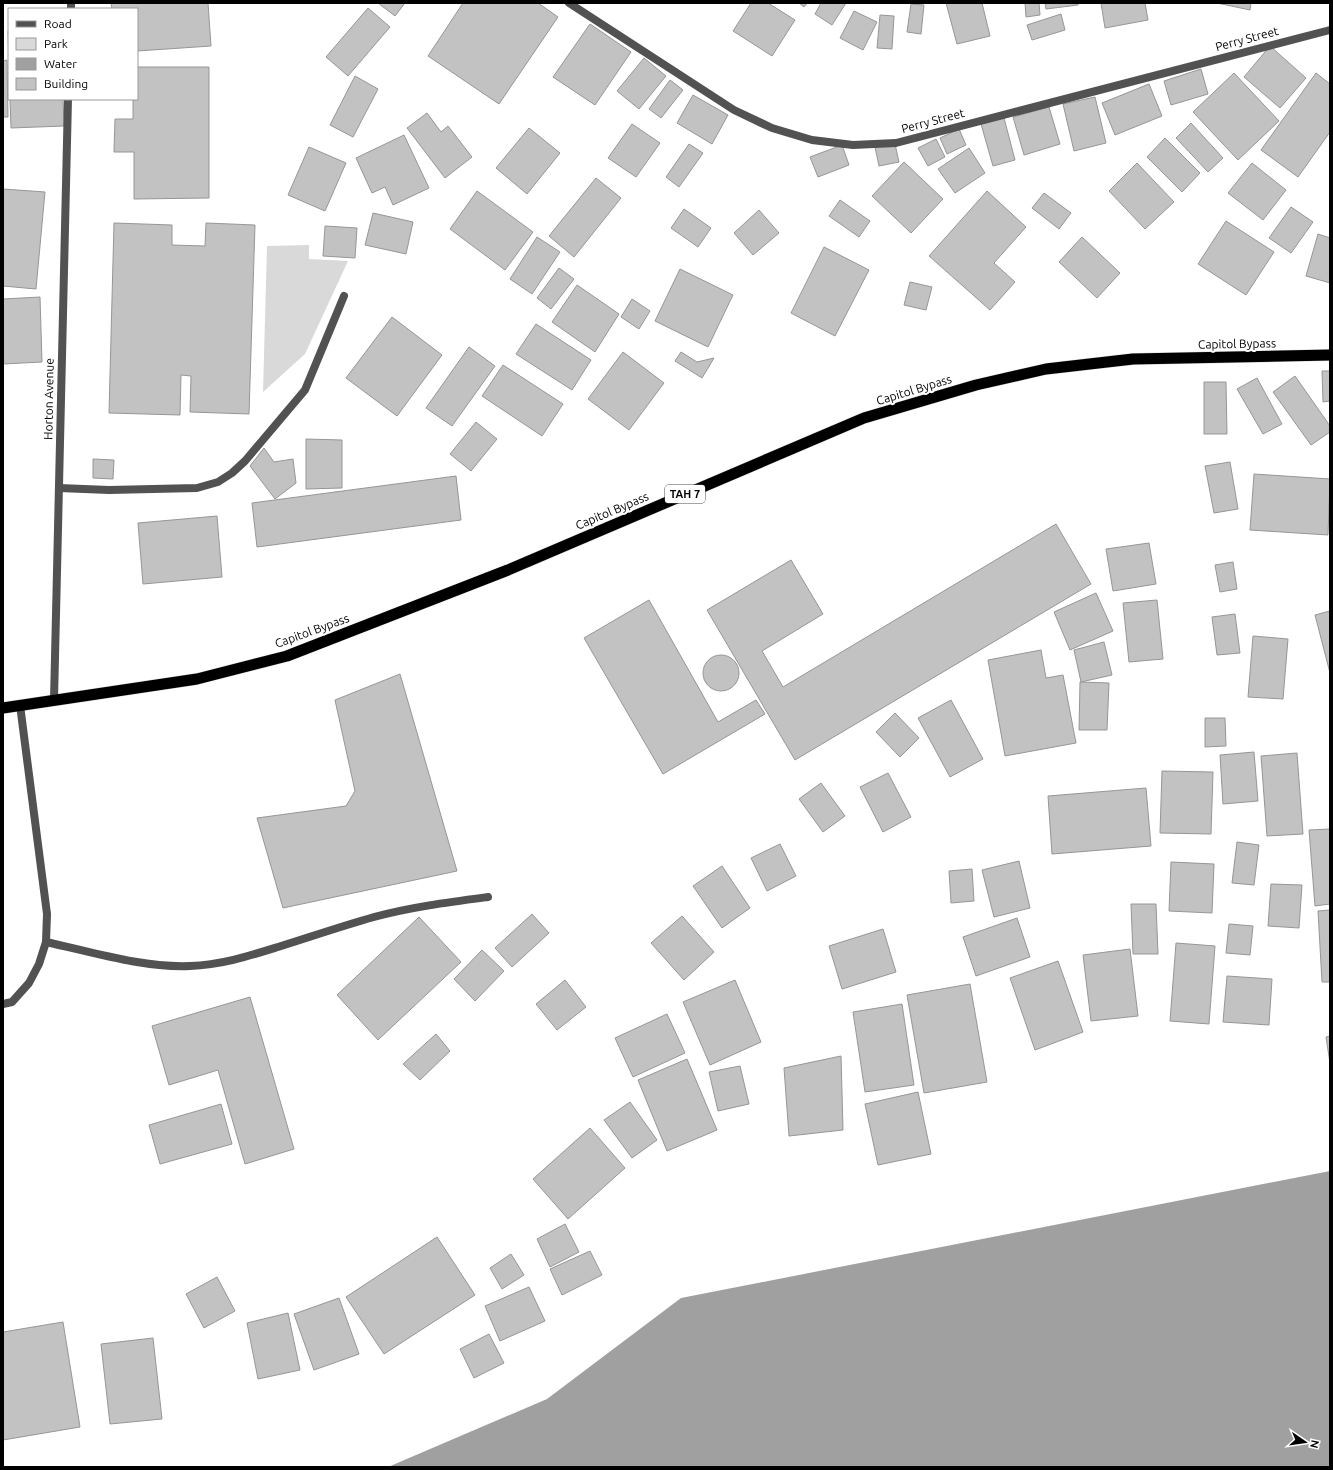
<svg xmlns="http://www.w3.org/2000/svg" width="1333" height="1470" font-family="Ubuntu,sans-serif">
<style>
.green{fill:#d9d9d9}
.water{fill:#a0a0a0}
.building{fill:#c2c2c2;stroke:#969696}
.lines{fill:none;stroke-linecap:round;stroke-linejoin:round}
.trunk-casing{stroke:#dbdbdb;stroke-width:12}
.service{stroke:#525252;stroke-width:8}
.minor{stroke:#525252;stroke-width:8}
.tertiary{stroke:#525252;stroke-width:8}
.trunk{stroke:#000;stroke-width:11}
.labels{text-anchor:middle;stroke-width:4;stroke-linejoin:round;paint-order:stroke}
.shield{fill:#fff;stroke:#4c4c4c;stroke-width:1}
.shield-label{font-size:11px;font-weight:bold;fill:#000}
.street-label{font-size:12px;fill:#000;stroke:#fff}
</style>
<rect width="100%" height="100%" fill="#fff"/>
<path class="green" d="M309,245V259L348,261L305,354L263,392L267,246Z"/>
<path class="water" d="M1330,1171V1467H388L547,1399L681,1298Z"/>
<g class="building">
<path d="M111,3H208L211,46L137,51V9H112Z"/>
<path d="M378,3H405L395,16Z"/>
<path d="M463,3H538L558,17L499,104L428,56Z"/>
<path d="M751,3H768L795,20L772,56L733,31Z"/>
<path d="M799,3H807L804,7Z"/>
<path d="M821,3H846L832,25L815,14Z"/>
<path d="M946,3H982L990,36L957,44Z"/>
<path d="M1025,3H1039L1040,15L1026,17Z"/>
<path d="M1045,3H1078V5L1046,9Z"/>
<path d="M1101,3H1145L1148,20L1105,28Z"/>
<path d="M1217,3H1251L1250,10Z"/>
<path d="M911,4L924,5L921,34L907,32Z"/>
<path d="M368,8L390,27L348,76L326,57Z"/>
<path d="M854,11L877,22L863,50L840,38Z"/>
<path d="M1061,14L1065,30L1032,40L1027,25Z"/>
<path d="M880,15L894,16L892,49L877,48Z"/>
<path d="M590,24L631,52L595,105L553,77Z"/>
<path d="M8,31H9V63Z"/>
<path d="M1270,46L1306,78L1280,108L1244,77Z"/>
<path d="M644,58L666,76L639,109L617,91Z"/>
<path d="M7,60L8,117H3V61Z"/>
<path d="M137,67H209V198L134,199V152H114L115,119H133V99H137Z"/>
<path d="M1201,69L1208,94L1171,105L1164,81Z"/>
<path d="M1234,73L1279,121L1238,160L1193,112Z"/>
<path d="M1316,73L1330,84V132L1298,177L1261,150Z"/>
<path d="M355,76L378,89L353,137L330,125Z"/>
<path d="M670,80L683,90L661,118L649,109Z"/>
<path d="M1149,84L1162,116L1115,135L1102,103Z"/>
<path d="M693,95L728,115L712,144L677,123Z"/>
<path d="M1095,97L1106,143L1074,151L1063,104Z"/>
<path d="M10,99H63L64,126L11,128Z"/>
<path d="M1049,107L1060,144L1024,155L1013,117Z"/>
<path d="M427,113L441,132L448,126L472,157L445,178L407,128Z"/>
<path d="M1004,118L1015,160L993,166L981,124Z"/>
<path d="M1191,123L1223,158L1208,172L1176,138Z"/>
<path d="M632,124L660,143L636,177L608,158Z"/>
<path d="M529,128L560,153L527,194L496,168Z"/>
<path d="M959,129L966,145L947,154L940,138Z"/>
<path d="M404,135L429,188L393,205L385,187L372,193L356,158Z"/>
<path d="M1165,138L1200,173L1182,192L1147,157Z"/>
<path d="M936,139L945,157L928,166L918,148Z"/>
<path d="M689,144L703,153L679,187L666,177Z"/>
<path d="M895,144L899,162L879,166L875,147Z"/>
<path d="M842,145L849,165L818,177L810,157Z"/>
<path d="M309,147L346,163L325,211L288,195Z"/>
<path d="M969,148L985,173L955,193L938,169Z"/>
<path d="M904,162L943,199L911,233L872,196Z"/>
<path d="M1137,163L1174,202L1145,229L1109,191Z"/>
<path d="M1252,163L1286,190L1263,220L1228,193Z"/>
<path d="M596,178L621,198L574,257L549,236Z"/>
<path d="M3,189L45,192L36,289L3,286Z"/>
<path d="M477,191L533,232L505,270L450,229Z"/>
<path d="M987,191L1026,227L994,263L1015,282L990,310L929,256Z"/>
<path d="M1044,193L1071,213L1059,229L1032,208Z"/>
<path d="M840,200L870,221L859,237L829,216Z"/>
<path d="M1291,207L1313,222L1291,253L1269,238Z"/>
<path d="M684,209L711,228L698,247L671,228Z"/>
<path d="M759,210L779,233L753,255L734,233Z"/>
<path d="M373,213L413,222L406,254L365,245Z"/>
<path d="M1226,221L1274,252L1246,295L1198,264Z"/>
<path d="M114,223L172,225V245L205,246L206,223L255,225L249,414L190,412L191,376L181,375L180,415L109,413Z"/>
<path d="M325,226L357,228L355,258L323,256Z"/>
<path d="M1318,234L1330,238V283L1306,276Z"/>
<path d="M537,237L560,252L532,294L510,279Z"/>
<path d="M1082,237L1120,273L1097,298L1059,262Z"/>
<path d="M824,247L869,270L835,336L791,313Z"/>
<path d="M559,268L574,279L551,309L537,298Z"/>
<path d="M680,269L733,295L708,347L655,321Z"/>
<path d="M910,282L932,287L926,310L904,305Z"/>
<path d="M577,285L619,314L595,352L552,322Z"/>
<path d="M40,297L42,362L3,364V299Z"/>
<path d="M632,299L650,311L639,329L621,317Z"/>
<path d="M392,317L442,355L397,416L346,378Z"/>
<path d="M536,324L591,360L572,390L516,354Z"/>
<path d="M469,347L495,366L452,426L426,408Z"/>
<path d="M623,352L664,383L629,430L588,399Z"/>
<path d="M681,352L697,362L714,358L702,378L675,361Z"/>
<path d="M503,365L563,404L542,436L482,396Z"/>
<path d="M1322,371H1330V401L1323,402Z"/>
<path d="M1295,376L1330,426V432L1311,445L1273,392Z"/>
<path d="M1257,378L1282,424L1263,434L1237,389Z"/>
<path d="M1204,382H1226L1227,434H1204Z"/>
<path d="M476,422L497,439L471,471L450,454Z"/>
<path d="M306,439L342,440V488L306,489Z"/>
<path d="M264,448L274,462L293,459L296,483L275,499L250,466Z"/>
<path d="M93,459L114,460L113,479L93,478Z"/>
<path d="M1230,462L1238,509L1214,513L1205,466Z"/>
<path d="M1254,474L1330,479L1328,535L1250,530Z"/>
<path d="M456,476L461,520L257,547L252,503Z"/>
<path d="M217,516L222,577L143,584L138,523Z"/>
<path d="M1056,524L1091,584L795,760L707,610L791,560L823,614L762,651L783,687Z"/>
<path d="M1149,543L1156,584L1113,591L1106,549Z"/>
<path d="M1233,562L1237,589L1220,592L1215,565Z"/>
<path d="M1096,593L1113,631L1070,650L1054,612Z"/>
<path d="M649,600L718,722L756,700L765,714L663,774L584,638Z"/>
<path d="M1157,600L1163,659L1129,662L1123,603Z"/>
<path d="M1330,611V673L1315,615Z"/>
<path d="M1235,614L1240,653L1217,655L1212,617Z"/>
<path d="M1253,636L1288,639L1283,699L1248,697Z"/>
<path d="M1104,642L1112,675L1081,682L1074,650Z"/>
<path d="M1041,650L1046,678L1063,675L1076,743L1005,756L988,660Z"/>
<circle cx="721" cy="673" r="18"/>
<path d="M400,674L457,871L283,908L257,818L346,806L355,791L335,700Z"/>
<path d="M1080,682L1109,683L1107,730H1079Z"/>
<path d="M951,700L983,759L950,777L918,718Z"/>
<path d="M895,713L919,738L900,757L876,732Z"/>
<path d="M1205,718H1225L1226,746L1205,747Z"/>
<path d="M1254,752L1258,801L1223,804L1220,755Z"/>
<path d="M1297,753L1303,834L1267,836L1261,756Z"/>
<path d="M1162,771L1213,772L1211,834L1160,833Z"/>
<path d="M888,773L911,817L883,832L860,787Z"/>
<path d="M821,783L845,816L823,832L799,799Z"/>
<path d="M1146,788L1151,846L1052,854L1048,796Z"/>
<path d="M1330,829V904L1315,906L1309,830Z"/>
<path d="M1237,842L1259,845L1254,885L1232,883Z"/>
<path d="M780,844L796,876L767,891L751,858Z"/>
<path d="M1019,861L1030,908L994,917L982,870Z"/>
<path d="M1171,862L1214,864L1212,913L1169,911Z"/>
<path d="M722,866L750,908L722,928L693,886Z"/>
<path d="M972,869L974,901L951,903L949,871Z"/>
<path d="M1271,884L1302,885L1299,928L1268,926Z"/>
<path d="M1131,904H1156L1158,954H1133Z"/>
<path d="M1330,910V982H1322L1318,911Z"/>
<path d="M532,914L549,933L512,967L495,948Z"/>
<path d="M682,916L714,952L684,980L651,943Z"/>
<path d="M419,917L461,962L378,1040L337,995Z"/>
<path d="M1017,918L1030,957L976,976L963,937Z"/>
<path d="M1229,924L1253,926L1250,955L1226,953Z"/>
<path d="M883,929L896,972L842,989L829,946Z"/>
<path d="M1176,943L1215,946L1209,1024L1170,1021Z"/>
<path d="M1130,949L1138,1016L1091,1021L1083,955Z"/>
<path d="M482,950L504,971L475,1001L454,979Z"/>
<path d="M1058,961L1083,1032L1035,1050L1010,978Z"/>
<path d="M1227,976L1272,979L1269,1025L1223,1022Z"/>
<path d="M565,980L586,1007L557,1030L536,1004Z"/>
<path d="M735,980L761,1042L710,1065L683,1002Z"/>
<path d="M970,984L987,1082L924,1093L907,995Z"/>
<path d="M250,997L294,1149L245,1164L218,1070L169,1085L152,1026Z"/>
<path d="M902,1004L914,1085L865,1092L853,1012Z"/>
<path d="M667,1014L685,1053L633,1077L615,1038Z"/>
<path d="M436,1034L450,1051L420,1080L403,1064Z"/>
<path d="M1330,1036V1063L1326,1037Z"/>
<path d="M841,1056L843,1130L789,1136L784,1068Z"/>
<path d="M687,1059L717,1130L667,1151L638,1080Z"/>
<path d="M740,1066L749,1104L718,1111L709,1072Z"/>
<path d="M918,1092L931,1154L878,1165L865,1104Z"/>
<path d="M630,1102L657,1140L632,1158L604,1120Z"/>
<path d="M221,1104L232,1144L160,1164L149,1125Z"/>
<path d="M590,1128L625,1168L568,1219L533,1179Z"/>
<path d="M565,1224L579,1252L550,1267L537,1239Z"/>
<path d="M437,1237L475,1295L384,1354L346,1297Z"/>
<path d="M590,1251L602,1275L562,1295L550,1269Z"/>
<path d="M511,1254L524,1275L502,1289L490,1268Z"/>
<path d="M217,1277L235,1311L204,1328L186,1294Z"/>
<path d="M529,1287L545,1321L500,1341L485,1306Z"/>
<path d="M339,1298L359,1354L314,1370L294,1314Z"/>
<path d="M288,1313L300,1370L258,1379L247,1323Z"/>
<path d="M63,1322L80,1427L3,1440V1332Z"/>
<path d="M489,1334L504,1363L474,1378L460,1349Z"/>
<path d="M153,1338L162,1419L110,1424L101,1344Z"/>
</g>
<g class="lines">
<defs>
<path id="trunk" d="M3,708L197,679L287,656L508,570L864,418L976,385L1046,369L1133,359L1330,355"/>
</defs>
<use href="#trunk" class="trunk-casing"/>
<g class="service">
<path d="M59,488L109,490L197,488L218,482L232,473L245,461L305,390L344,296"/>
<path d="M46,942C92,952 143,968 190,966C221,965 249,956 278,947C310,937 342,926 374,917C411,907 450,902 488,897"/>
<path d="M3,1004L12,1002L29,983L39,964L46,942L47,914L20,705"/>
</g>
<path class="minor" d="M569,3L734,110L772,128L812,140L853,145L896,143L1330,30"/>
<g class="tertiary">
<path d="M71,9V3"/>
<path d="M54,700L68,99"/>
</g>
<use href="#trunk" class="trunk"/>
</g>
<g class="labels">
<rect class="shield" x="665" y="485" width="40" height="18" rx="3"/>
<g class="shield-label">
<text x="685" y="498">TAH 7</text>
</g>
<g class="street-label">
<text transform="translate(1247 39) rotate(-15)" y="4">Perry Street</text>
<text transform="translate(933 121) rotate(-15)" y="4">Perry Street</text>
<text transform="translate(1237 344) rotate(-1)" y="4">Capitol Bypass</text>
<text transform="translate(914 390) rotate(-17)" y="4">Capitol Bypass</text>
<text transform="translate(49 399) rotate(-89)" y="4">Horton Avenue</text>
<text transform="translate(612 511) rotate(-23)" y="4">Capitol Bypass</text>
<text transform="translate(312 631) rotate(-20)" y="4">Capitol Bypass</text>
</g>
</g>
<rect width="1333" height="1470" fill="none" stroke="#000000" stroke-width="8"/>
<rect x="8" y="8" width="130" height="92" fill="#ffffff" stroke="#999999"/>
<rect x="16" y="21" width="20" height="6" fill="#525252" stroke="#999999"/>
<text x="44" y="28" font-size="12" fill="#000000">Road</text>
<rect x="16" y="38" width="20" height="12" fill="#d9d9d9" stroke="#999999"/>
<text x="44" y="48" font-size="12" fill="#000000">Park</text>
<rect x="16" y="58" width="20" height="12" fill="#a0a0a0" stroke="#999999"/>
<text x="44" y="68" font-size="12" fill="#000000">Water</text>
<rect x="16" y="78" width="20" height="12" fill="#c2c2c2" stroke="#999999"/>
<text x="44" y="88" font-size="12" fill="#000000">Building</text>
<g transform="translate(1305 1442) rotate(103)" stroke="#ffffff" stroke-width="3" paint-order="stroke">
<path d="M0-3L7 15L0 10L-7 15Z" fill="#000000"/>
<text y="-6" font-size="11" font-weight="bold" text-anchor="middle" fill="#000000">N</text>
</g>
</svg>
